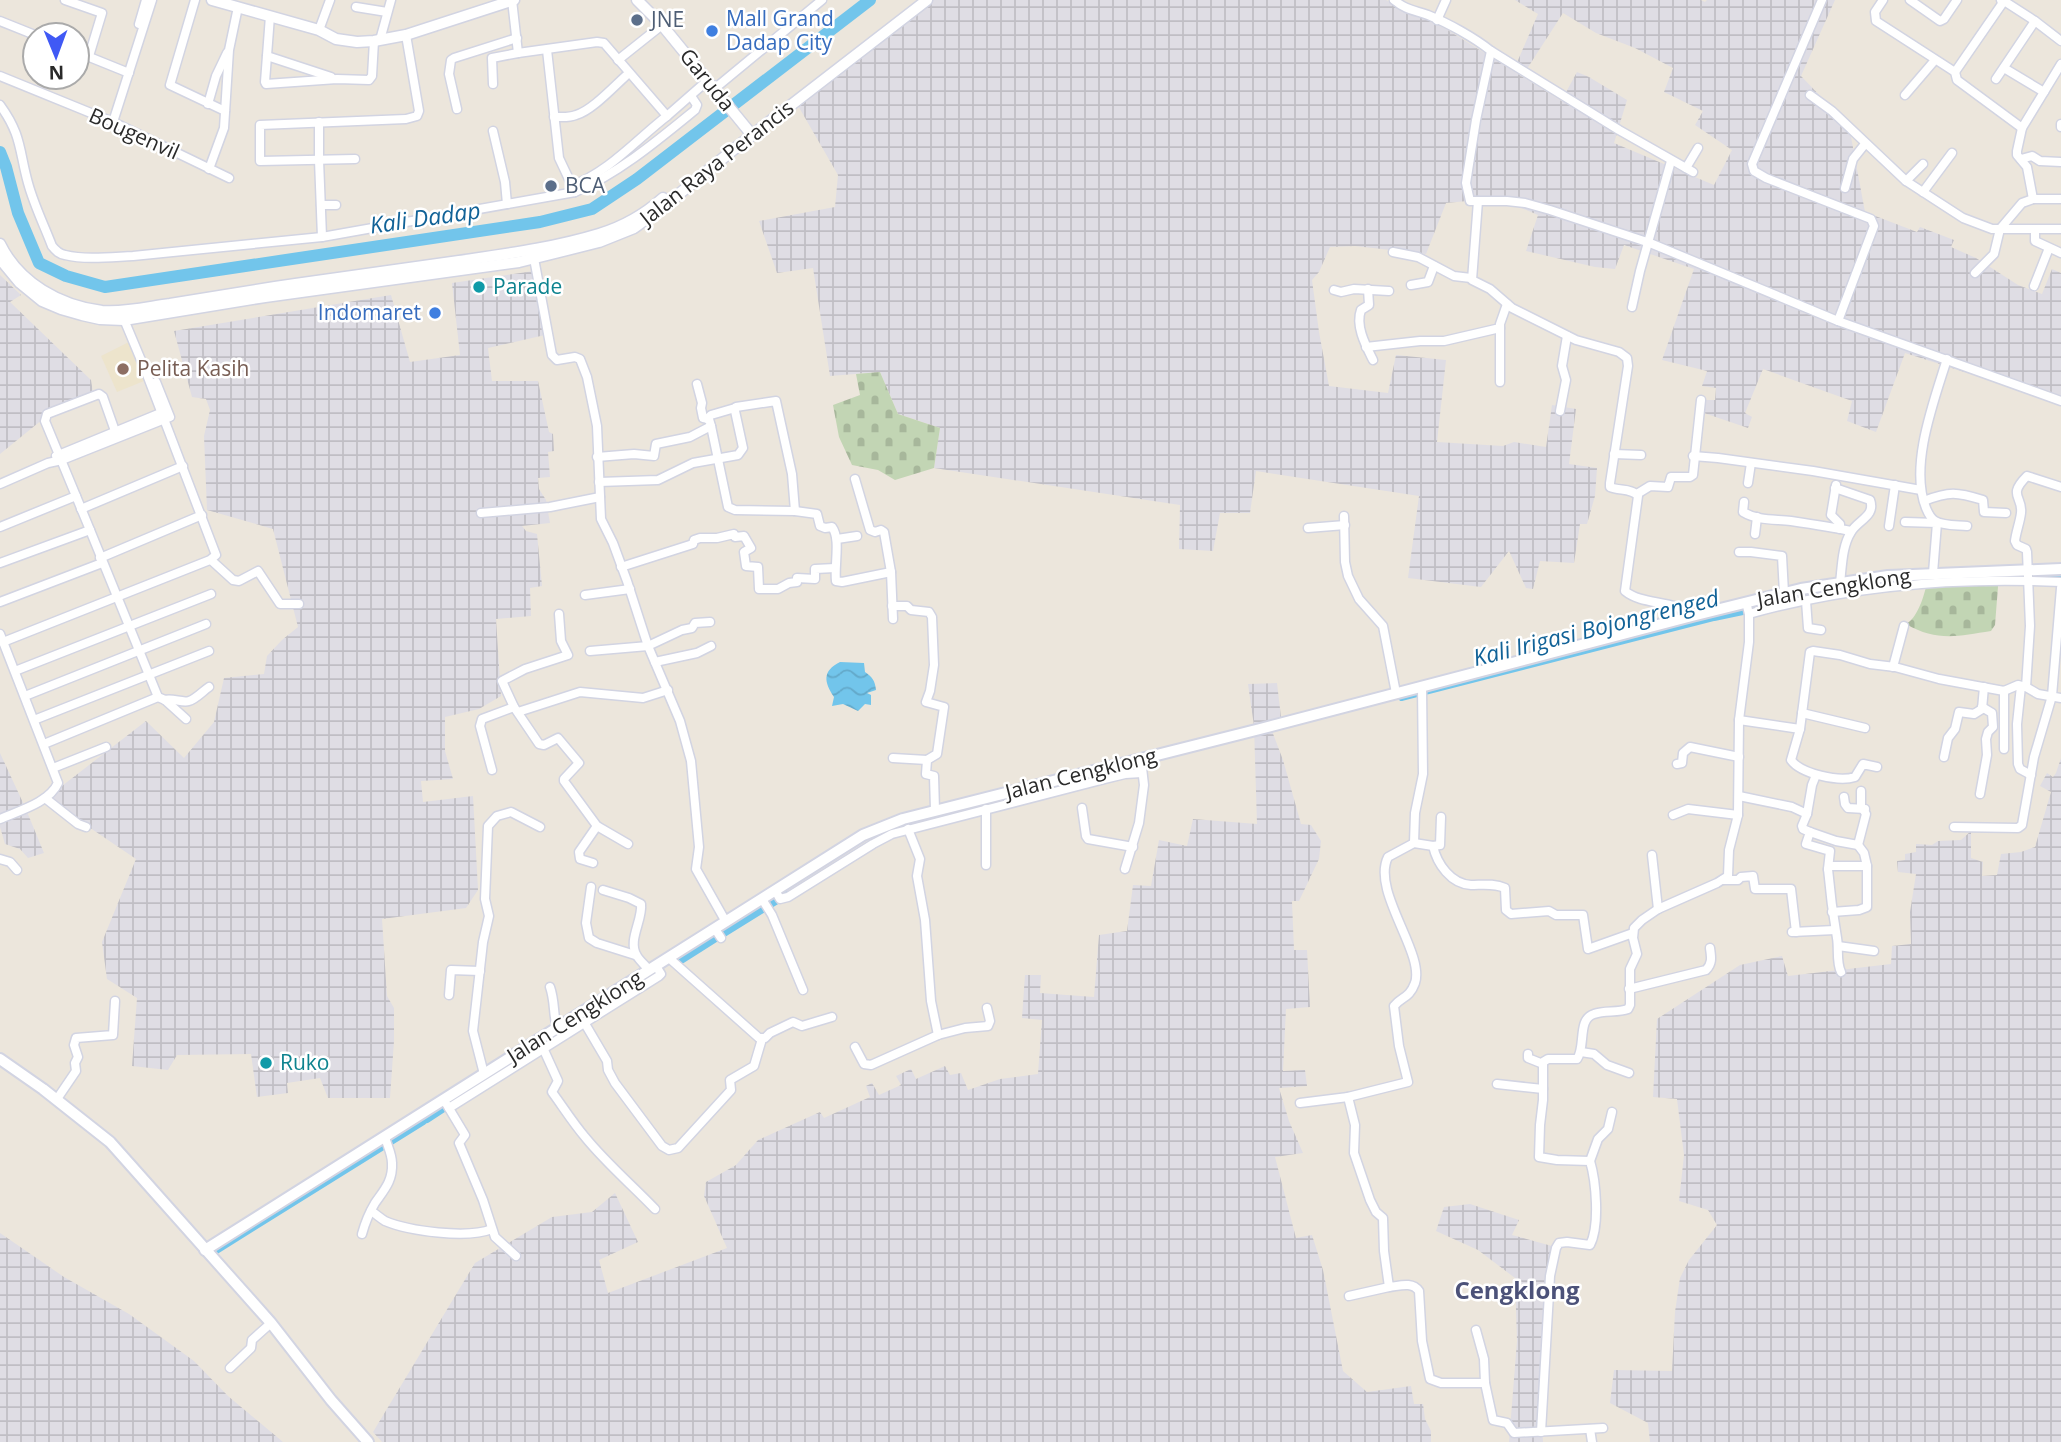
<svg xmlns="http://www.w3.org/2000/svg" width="2061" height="1442" font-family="'Open Sans',sans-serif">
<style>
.industrial{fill:url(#industrial-grid)}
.education{fill:#ede4cc}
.cemetery{fill:url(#cemetery-stones)}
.water{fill:url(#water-waves)}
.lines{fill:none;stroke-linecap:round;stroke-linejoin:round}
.canal{stroke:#72c5eb;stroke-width:8}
.river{stroke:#72c5eb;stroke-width:12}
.minor-casing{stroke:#d2d4e2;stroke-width:11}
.tertiary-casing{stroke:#d2d4e2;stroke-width:13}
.secondary-casing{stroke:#d2d4e2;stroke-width:14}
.minor{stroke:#fff;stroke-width:8}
.tertiary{stroke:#fff;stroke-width:10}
.secondary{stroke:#fff;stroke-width:10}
.service-dot{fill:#5c6f8a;stroke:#fff;stroke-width:2.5}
.shop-dot{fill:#3f7fe0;stroke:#fff;stroke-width:2.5}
.culture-dot{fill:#0f9aa8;stroke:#fff;stroke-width:2.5}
.education-dot{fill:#8d6e63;stroke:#fff;stroke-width:2.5}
.labels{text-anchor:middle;stroke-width:5;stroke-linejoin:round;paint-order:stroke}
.shop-label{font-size:21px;fill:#366cbe;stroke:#fff;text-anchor:start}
.service-label{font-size:21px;fill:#4e5e75;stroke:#fff;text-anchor:start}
.street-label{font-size:21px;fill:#2a2a2a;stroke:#fff}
.culture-label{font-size:21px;fill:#0d838f;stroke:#fff;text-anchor:start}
.education-label{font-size:21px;fill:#785e54;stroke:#fff;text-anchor:start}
.water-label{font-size:23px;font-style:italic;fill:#116297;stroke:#fff}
.quarter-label{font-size:24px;font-weight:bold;fill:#4c5279;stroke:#fff}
</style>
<defs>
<pattern id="industrial-grid" width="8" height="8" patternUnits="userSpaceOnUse" patternTransform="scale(1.75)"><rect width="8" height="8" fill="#dfdde4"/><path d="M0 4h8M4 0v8" fill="none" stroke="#c0bec4"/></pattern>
<pattern id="cemetery-stones" width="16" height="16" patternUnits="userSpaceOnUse" patternTransform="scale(1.75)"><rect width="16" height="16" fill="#c2d5b4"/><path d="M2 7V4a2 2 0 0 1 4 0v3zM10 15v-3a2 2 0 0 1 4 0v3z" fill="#a7b79b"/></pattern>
<pattern id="water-waves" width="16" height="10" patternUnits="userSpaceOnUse" patternTransform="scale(1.75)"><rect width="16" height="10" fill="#72c5eb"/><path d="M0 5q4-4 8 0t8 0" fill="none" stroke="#63a9ca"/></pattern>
</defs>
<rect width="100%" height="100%" fill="#ece6dc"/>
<g class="industrial">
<path d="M933,0H1386L1446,29L1563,102L1565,94L1577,72L1589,77L1627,100L1614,143L1714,185L1732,150L1695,125L1703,111L1664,92L1673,68L1635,48L1596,33L1563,13L1525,72L1515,67L1538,14L1515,0H1701L1705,2L1707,0H1835L1801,76L1849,126L1865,212L1917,232L1920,227L1954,240L1951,247L1976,258L2018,285L2042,294L2052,269L2061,273V403L1905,353L1876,432L1847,421L1852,401L1763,369L1745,413L1752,417L1748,428L1701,412L1704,400H1715L1716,388L1702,386L1707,371L1662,360L1694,269L1624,245L1615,269L1595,267L1526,251L1538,215L1519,207L1478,200L1446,203L1426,254L1355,246L1330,247L1319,272L1312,280L1319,332L1329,386L1388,393L1396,355L1446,360L1437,442L1503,446L1514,442L1546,447L1552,405L1576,409L1569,464L1597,468L1595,496L1587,524H1580L1574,563L1540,561L1533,589L1526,588L1509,551L1481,587L1408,578L1419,496L1256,471L1250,513H1220L1213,551L1179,549L1180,505L934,468L940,428L898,414L880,372L830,376L813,268L777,273L759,221L835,207L838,175L797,104Z"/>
<path d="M534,271L545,335L488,348L492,381H538L549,432L553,434L554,451L548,452L550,477L538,478L539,489L546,500L550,523L522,526L526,531L537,534L542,586L530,588L531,616L496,619L501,696L479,709L445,717V751L453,779L421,781L423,802L473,796L478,890L466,908L382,919L387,996L394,1008V1041L390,1098H328L320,1078L287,1083L288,1093L257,1097L251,1054L177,1055L168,1070L132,1066L137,998L107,979L102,942L136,859L77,819L49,796L146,721L184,758L214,722L224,678L264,674L267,656L282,640L298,627L273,529L207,510L204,436L210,410L206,399L192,397L174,331L391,295L410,362L460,355L452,283Z"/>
<path d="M0,275L21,295L10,302L91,380L93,393L64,402L0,454Z"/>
<path d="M1277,683L1281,717L1269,723L1283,760L1301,824L1311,825L1321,841L1319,859L1299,901H1292L1294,950H1307L1310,1007L1286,1009L1283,1071L1305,1070L1307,1086L1279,1088L1289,1121L1303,1153L1275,1157L1296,1238L1312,1235L1323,1270L1343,1371L1367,1392L1411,1386L1414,1404H1423L1425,1419L1431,1431V1442H382L373,1432L475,1263L552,1217L592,1212L615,1193L638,1242L599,1260L608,1293L727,1248L704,1196L706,1182L736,1165L758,1140L820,1112L824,1118L870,1097L866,1086L872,1083L879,1095L901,1085L896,1076L911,1069L916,1079L945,1066L950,1075L961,1073L968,1090L1000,1079L1038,1074L1042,1020L1022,1018L1025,975H1041L1040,993L1094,997L1099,935L1127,931L1133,885L1151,886L1159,840L1187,846L1193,819L1257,824L1254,726L1248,684Z"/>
<path d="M0,753L25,807L44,853L28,858L20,849L5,844L0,827Z"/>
<path d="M2061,758V1442H1650L1648,1423L1610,1403L1614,1370L1672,1371L1675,1312L1680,1278L1689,1260L1717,1225L1708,1210L1679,1201L1684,1155L1677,1099L1653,1097L1657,1019L1740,965L1782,956L1788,976L1891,964L1892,946L1911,944L1910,912L1916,874L1898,872L1897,861L1905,860V854L1916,852V844L1932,845L1938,841L1961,840L1971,831V858L1983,862L1982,876L1997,875L2001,854L2021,852L2035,847L2051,792L2040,786L2047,773L2053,777L2056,773Z"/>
<path d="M1470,1204L1519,1220L1512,1235L1559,1248L1550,1297L1542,1427L1543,1442H1509L1517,1341L1515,1278L1478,1250L1436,1231L1444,1207Z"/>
<path d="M0,1233L64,1277L129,1314L194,1361L228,1396L283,1442H0Z"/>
</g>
<path class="education" d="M129,342L144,381L117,392L101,356Z"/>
<g class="cemetery">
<path d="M880,372L898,414L940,428L934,468L895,480L878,470L852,465L839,437L833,405L860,395L856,374Z"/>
<path d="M1999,574L1995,625L1991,631C1958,636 1937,642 1906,624C1917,618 1923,599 1926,587L1891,589L1890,580Z"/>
</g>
<path class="water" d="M840,662L864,663L865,672C872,677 875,680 876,690L867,693L871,695V705L865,704L858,711L843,704L832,706L834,697C824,682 822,671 840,662Z"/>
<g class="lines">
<g class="canal">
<path d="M2001,576L2061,577"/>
<path d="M1402,697L1714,617L1776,604"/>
<path d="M1025,794L1089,778"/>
<path d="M722,934L785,895"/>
<path d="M676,963L717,937"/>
<path d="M572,1024L600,1010"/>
<path d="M502,1070L567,1028"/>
<path d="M427,1119L453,1102"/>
<path d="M216,1250L423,1121"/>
</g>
<path class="river" d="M0,152L6,167L18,213L39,263L66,276L105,287L540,222L592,209L637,179L870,0"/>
<defs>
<g id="minor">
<path d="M65,0L102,13L89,56"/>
<path d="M195,0L170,85L225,111"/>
<path d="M512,0L518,53L597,42L604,43L667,116L707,81"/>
<path d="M1394,0C1406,10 1414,10 1428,15C1448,23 1475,38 1491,51L1476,120L1466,183L1470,201H1507L1525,203L1550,210L1650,243L1838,321L2061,401"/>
<path d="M1822,0L1752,164L1754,171L1766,178L1871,219L1874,226L1838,321"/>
<path d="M1883,0L1875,12L1876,21L1955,72L1957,80L2022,128"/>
<path d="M1910,0L1940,21L1944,19L1957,0"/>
<path d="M2005,0L2004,1L2035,21L2061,41"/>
<path d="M356,7L387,12"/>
<path d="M270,16L265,82L266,84L337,79L369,80L372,76L374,41"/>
<path d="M1437,20L1446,0"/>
<path d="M0,21L35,35"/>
<path d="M139,24L146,0"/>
<path d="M319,30L330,0"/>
<path d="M380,40L391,0"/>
<path d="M547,50L559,158L575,192"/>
<path d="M1491,51L1619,130L1693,172"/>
<path d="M77,52L129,73"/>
<path d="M267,56L331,77"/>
<path d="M618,60L662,25"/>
<path d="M2004,68L2044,92"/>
<path d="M1955,72L2004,1L2001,0"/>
<path d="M0,76L113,122L229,178"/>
<path d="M1996,79L2035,21"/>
<path d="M493,84L492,58L518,53"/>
<path d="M713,90L822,0"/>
<path d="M1810,95L1832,111L1906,181L1963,218L1992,229H2061"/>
<path d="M1905,95L1935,60"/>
<path d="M208,104L216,76L227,53"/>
<path d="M0,105C22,135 19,151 28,183C34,205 44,225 52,246C56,251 59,254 65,255C86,260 111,257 133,256L322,237L575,192C619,173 657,141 695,110L697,105L691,96"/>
<path d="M457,109L449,74L451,60L454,58L517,38"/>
<path d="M554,117C562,117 569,118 576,115C593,110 615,85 629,73"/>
<path d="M113,122L152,0"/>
<path d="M319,122V160L322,237"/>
<path d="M2061,124V127"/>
<path d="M493,131L505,182L507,204"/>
<path d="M355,159L260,161V125L406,119L417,116L419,111L406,35"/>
<path d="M2021,159L2032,156L2040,161L2061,162"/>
<path d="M1686,168L1698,148"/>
<path d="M209,169L224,128L229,50L238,7"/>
<path d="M1906,181L1923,164"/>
<path d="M571,186C609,172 636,140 667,116"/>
<path d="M1845,188L1853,159L1865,144"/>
<path d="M1923,192L1952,153"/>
<path d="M2033,199L2027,167L2017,155V151L2022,128L2061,64"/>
<path d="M1478,201L1472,280L1490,289L1512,308L1576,340L1619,352L1627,358L1628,366L1610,483V487C1619,491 1632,488 1638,496L1625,591C1643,606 1675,599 1692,616"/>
<path d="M321,205H336"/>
<path d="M2035,230V241L2061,253"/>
<path d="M1393,252L1418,257L1454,276L1471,278"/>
<path d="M533,253L552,355L557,360L575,357L580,359L587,377L597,426L601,519L613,543L627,581L648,646L680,721L691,761L699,847L696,869L726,922"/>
<path d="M1975,273L1994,254L2000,229L2022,203L2033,199H2061"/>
<path d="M1411,285L1428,282L1434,266"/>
<path d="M2034,286L2049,248"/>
<path d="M1368,289L1369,305L1361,310C1355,326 1366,346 1373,360"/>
<path d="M1334,290L1341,292L1354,289L1389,291"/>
<path d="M1632,307L1640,271L1671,161"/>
<path d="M1366,347L1420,341H1444L1500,328"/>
<path d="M1947,359C1934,401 1909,466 1926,508C1928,513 1930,518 1935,521C1943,526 1958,525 1967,526"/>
<path d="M1500,382V324L1507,304"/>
<path d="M697,384L702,403L701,408L703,418L709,419L711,426L728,507L735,510L795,511L817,514L820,526L825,528L832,527C841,539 834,565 836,581L842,582L891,572"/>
<path d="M1560,411L1566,380L1562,366L1567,336"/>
<path d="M707,419L711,415L735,408"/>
<path d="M1614,454L1641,455"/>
<path d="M56,456L163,412"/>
<path d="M1693,456L1718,458L1813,471L1921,490"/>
<path d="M597,457L634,454L654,456L656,444L690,437L711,426"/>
<path d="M855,479L870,530L875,532L881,530L884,532L891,572L893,619"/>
<path d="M599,482L658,480L693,463L738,455L743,448L735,411L736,407L776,401L792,474L795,511"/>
<path d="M1748,483L1751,463"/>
<path d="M0,484L48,463L62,460L170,417L156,382"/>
<path d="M1836,485L1831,515L1840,524V529"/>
<path d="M1835,488L1870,500C1876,516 1858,520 1851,532C1842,546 1842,567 1840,583"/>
<path d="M1637,494L1650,486L1668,487L1671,477H1690L1693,475L1701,400"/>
<path d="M1924,501C1949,491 1957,492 1983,500L1984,512L2006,513"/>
<path d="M1744,502L1743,512C1758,521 1775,519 1791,521C1811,524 1831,527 1851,531"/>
<path d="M81,509L183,466"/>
<path d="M481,513L550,507L600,497"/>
<path d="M1344,516L1345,562L1348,576L1359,599L1383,626L1396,693"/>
<path d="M1905,522L1937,523L1933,573"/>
<path d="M1889,526L1895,485"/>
<path d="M0,527L76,496L45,421L47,414L99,394L103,397L115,431"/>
<path d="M1308,528L1345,525"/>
<path d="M90,530L158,697L165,700L186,719"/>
<path d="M1755,534L1757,517"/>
<path d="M837,539L857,536"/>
<path d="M1739,552H1751L1782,556L1784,593"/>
<path d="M100,558L202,515"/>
<path d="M211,560L233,580L239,581L258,571L280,604H299"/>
<path d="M0,563L90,530L76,496"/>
<path d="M621,567L693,544L694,540L700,538H717L734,534L735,537L744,536L751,548L744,552L746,566L758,567L759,589H778L789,583L797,582V578L815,579V569L835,568"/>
<path d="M585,595L630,589"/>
<path d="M1806,601L1808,628L1821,630"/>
<path d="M0,602L102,563"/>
<path d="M892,606H907L911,610L929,612L932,617L934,665L930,691L926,702L944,707L937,754L927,760L926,774L934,776L935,810"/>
<path d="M559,614L561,641L568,655L525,669L502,681L514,707L539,744L544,745L558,738L579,763L564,779V781L597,826L628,844"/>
<path d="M1749,614C1849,586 1957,577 2061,582"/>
<path d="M0,634L58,783C49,803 18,811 0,819"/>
<path d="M3,642L210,560L216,555L146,372L123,317"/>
<path d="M590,651L648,646L682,630L692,628L695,623L710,622"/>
<path d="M655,662L697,653L711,646"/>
<path d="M1893,667L1904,626"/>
<path d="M15,671L211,594"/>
<path d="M2021,686L2017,724L2018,764L2020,769L2031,775"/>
<path d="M2026,687L2030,626L2027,552L2026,549L2017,545L2015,541C2016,532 2020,522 2021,513C2023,496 2007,496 2027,476L2061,487"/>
<path d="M2004,691V749"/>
<path d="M25,696L206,624"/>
<path d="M165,700C173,698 182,703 189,701C196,699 203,691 209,687"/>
<path d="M518,712L580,692L643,698L668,690"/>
<path d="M1802,713L1865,728"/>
<path d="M34,720L209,651"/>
<path d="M1739,720L1800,729"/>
<path d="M44,744L158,697"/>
<path d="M1944,757L1948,738L1955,729L1959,712L1974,714L1982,709L1984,687"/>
<path d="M893,758L927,760"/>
<path d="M1677,764L1682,763L1683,753L1690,747L1739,757"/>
<path d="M1877,767L1863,764L1855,777C1839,782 1801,774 1791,760L1800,729L1810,652L1813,651L1840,655L1870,664L1895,667L1939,679L2004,691L2018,685L2026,687L2038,694L2061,698"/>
<path d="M53,768L106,747"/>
<path d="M492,770L480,726L482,719L514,707"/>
<path d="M1816,775L1812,785L1807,814L1802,826L1803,829L1810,832L1806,844L1830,851L1828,869"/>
<path d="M1980,794L1987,755L1986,739L1988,732L1993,727L1992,713L1982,707"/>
<path d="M1739,796L1792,807L1807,814"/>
<path d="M1844,797L1845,804L1848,808L1865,809"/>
<path d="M45,798L78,824L86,827"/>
<path d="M1082,808L1086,836L1088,839L1133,847"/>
<path d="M1673,815L1688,809L1738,815"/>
<path d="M1954,827L2018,828L2022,825L2034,757L2052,696L2061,588"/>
<path d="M908,829L920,859L917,876L925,920L931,1001L938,1035"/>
<path d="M1810,832L1836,841L1858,845L1864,853L1867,866V907L1859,910L1832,912"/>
<path d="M1414,843L1415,813L1423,774L1422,687"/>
<path d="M1858,845L1866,814L1861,806V791"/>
<path d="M1433,846C1437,864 1451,884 1471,885C1482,885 1494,883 1505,888L1506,910L1511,914L1549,911L1556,915H1583L1588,949L1633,933"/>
<path d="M1652,855L1658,909"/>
<path d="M0,859L10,862L17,870"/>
<path d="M593,863L580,859L579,852L597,826"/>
<path d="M986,865V809"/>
<path d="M1125,869L1139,823L1144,785L1141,759"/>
<path d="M1723,880H1738L1741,877L1753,876L1755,889H1791L1796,932"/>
<path d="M591,887L586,923L589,938L597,943L635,955"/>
<path d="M603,890L629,898L641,904C643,920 627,941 637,956C640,961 645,965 649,970"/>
<path d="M775,890L780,899L788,897L873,844L892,834L1105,779L1125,774L1142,773"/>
<path d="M762,899L772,915L803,990"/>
<path d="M715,929L721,938"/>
<path d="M1792,932L1835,930"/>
<path d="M1838,946L1874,951"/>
<path d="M669,958L759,1038H765L770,1033L793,1022L802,1026L832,1017"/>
<path d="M1841,972C1836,962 1839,949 1837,938C1833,915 1830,892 1828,869L1830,866H1867"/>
<path d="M550,987C555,1001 553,1014 557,1028"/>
<path d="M1629,989L1706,970C1713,963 1711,956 1710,948"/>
<path d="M449,995L451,970L480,971"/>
<path d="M584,1022L607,1061L608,1070L615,1083L662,1146L669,1150L678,1148L731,1090L730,1080L754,1066L762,1039"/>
<path d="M855,1047L864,1064L871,1065L938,1035L965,1028L988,1026L990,1021L987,1008"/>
<path d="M543,1048L558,1081L552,1092C563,1107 573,1123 585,1137C606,1163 632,1185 655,1209"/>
<path d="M1581,1052L1594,1054L1607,1065L1629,1073"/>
<path d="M1528,1054V1058L1543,1064"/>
<path d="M484,1074L473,1031L483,942L489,916L485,899L488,826L497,816L511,812L540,827"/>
<path d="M1497,1084L1543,1089"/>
<path d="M1348,1097L1355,1125L1354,1153L1370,1200L1376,1212L1383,1218L1384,1251L1389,1287C1399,1286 1412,1281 1419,1291L1422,1341L1430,1379L1441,1383H1485"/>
<path d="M57,1099L76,1071L75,1063L78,1057L74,1045L76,1038L113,1035L115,1001"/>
<path d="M1300,1103L1348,1097L1408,1082L1399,1046L1394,1006C1402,996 1409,999 1415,983C1425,953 1371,891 1388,857L1414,843L1433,846L1440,845L1441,817"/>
<path d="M447,1105L465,1135L459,1143L483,1200L495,1237L516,1256"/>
<path d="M449,1108L659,976L661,974L656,966"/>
<path d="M1590,1161L1598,1139L1608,1129L1612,1112"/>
<path d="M371,1211C376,1214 380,1218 385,1221C409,1231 467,1239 492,1229"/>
<path d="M362,1234C365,1223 369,1213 375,1203C384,1190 393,1181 392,1163C392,1154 387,1145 385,1137"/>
<path d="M1349,1296L1389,1287"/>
<path d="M1476,1330L1484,1359L1485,1383L1493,1420L1507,1423L1514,1433L1603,1428"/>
<path d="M230,1368L251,1348L252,1340L271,1323"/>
<path d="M1590,1429L1592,1442"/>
<path d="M1541,1432L1550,1276L1556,1248L1559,1243L1567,1242L1590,1245C1600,1226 1596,1181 1590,1161L1557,1160L1539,1157L1540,1125L1543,1100V1062L1548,1059H1577C1586,1047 1577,1019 1594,1014C1605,1010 1617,1013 1628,1009L1630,1005V969L1637,954L1633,938L1634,928L1642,920L1658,909L1717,883L1728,876L1729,850L1738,815L1739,720L1749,642V614L1746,602"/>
</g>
<g id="tertiary">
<path d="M212,0L319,30L336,39L357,42L374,41L406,35L514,0"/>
<path d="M637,0L662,25L752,135"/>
<path d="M0,244C19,283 60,306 102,311C125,313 148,307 170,304C205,298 240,293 275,287C336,278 397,270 459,261C506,254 553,248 599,234C622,227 645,214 663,198"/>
<path d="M0,259L20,283L42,301L61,309L82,315L100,319L124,320L265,297L519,262L599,242L634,228L663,207L733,150L927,0"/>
</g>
<g id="secondary">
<path d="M0,1059L43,1089L110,1142L271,1323L331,1400L368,1442"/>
<path d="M205,1250L863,835L903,819L1260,729L1692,616L1801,589L1888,576L2061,569"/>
</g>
</defs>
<use href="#minor" class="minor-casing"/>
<use href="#tertiary" class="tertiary-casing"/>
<use href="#secondary" class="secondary-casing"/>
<use href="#minor" class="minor"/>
<use href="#tertiary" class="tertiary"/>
<use href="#secondary" class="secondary"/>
</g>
<g class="service-dot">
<circle cx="637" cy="20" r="7"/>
<circle cx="551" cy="186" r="7"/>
</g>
<g class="shop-dot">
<circle cx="712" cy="31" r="7"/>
<circle cx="435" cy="313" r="7"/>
</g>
<g class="culture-dot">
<circle cx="479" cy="287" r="7"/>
<circle cx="266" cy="1063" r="7"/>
</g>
<circle class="education-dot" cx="123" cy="369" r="7"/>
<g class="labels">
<g class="shop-label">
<text x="726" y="26">Mall Grand<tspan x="726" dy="24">Dadap City</tspan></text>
<text x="421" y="320" text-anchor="end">Indomaret</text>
</g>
<g class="service-label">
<text x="651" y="27">JNE</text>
<text x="565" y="193">BCA</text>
</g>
<g class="street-label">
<text transform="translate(707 80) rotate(51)" y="7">Garuda</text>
<text transform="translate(134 134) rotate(24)" y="7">Bougenvil</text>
<text transform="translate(717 163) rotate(-38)" y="7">Jalan Raya Perancis</text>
<text transform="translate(1834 588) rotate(-9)" y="7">Jalan Cengklong</text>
<text transform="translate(1081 774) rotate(-14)" y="7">Jalan Cengklong</text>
<text transform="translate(575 1017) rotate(-32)" y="7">Jalan Cengklong</text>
</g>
<g class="culture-label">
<text x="493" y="294">Parade</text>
<text x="280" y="1070">Ruko</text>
</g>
<g class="education-label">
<text x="137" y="376">Pelita Kasih</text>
</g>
<g class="water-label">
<text transform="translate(425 218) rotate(-8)" y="8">Kali Dadap</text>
<text transform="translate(1596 628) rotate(-14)" y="8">Kali Irigasi Bojongrenged</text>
</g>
<g class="quarter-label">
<text x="1517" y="1299">Cengklong</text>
</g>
</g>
<g transform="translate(56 56) rotate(179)"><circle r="33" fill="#ffffff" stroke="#aaaaaa" stroke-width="2"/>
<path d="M0-5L12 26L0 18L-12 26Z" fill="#4059f5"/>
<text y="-10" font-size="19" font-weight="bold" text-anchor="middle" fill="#2a2a2a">N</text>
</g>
</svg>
